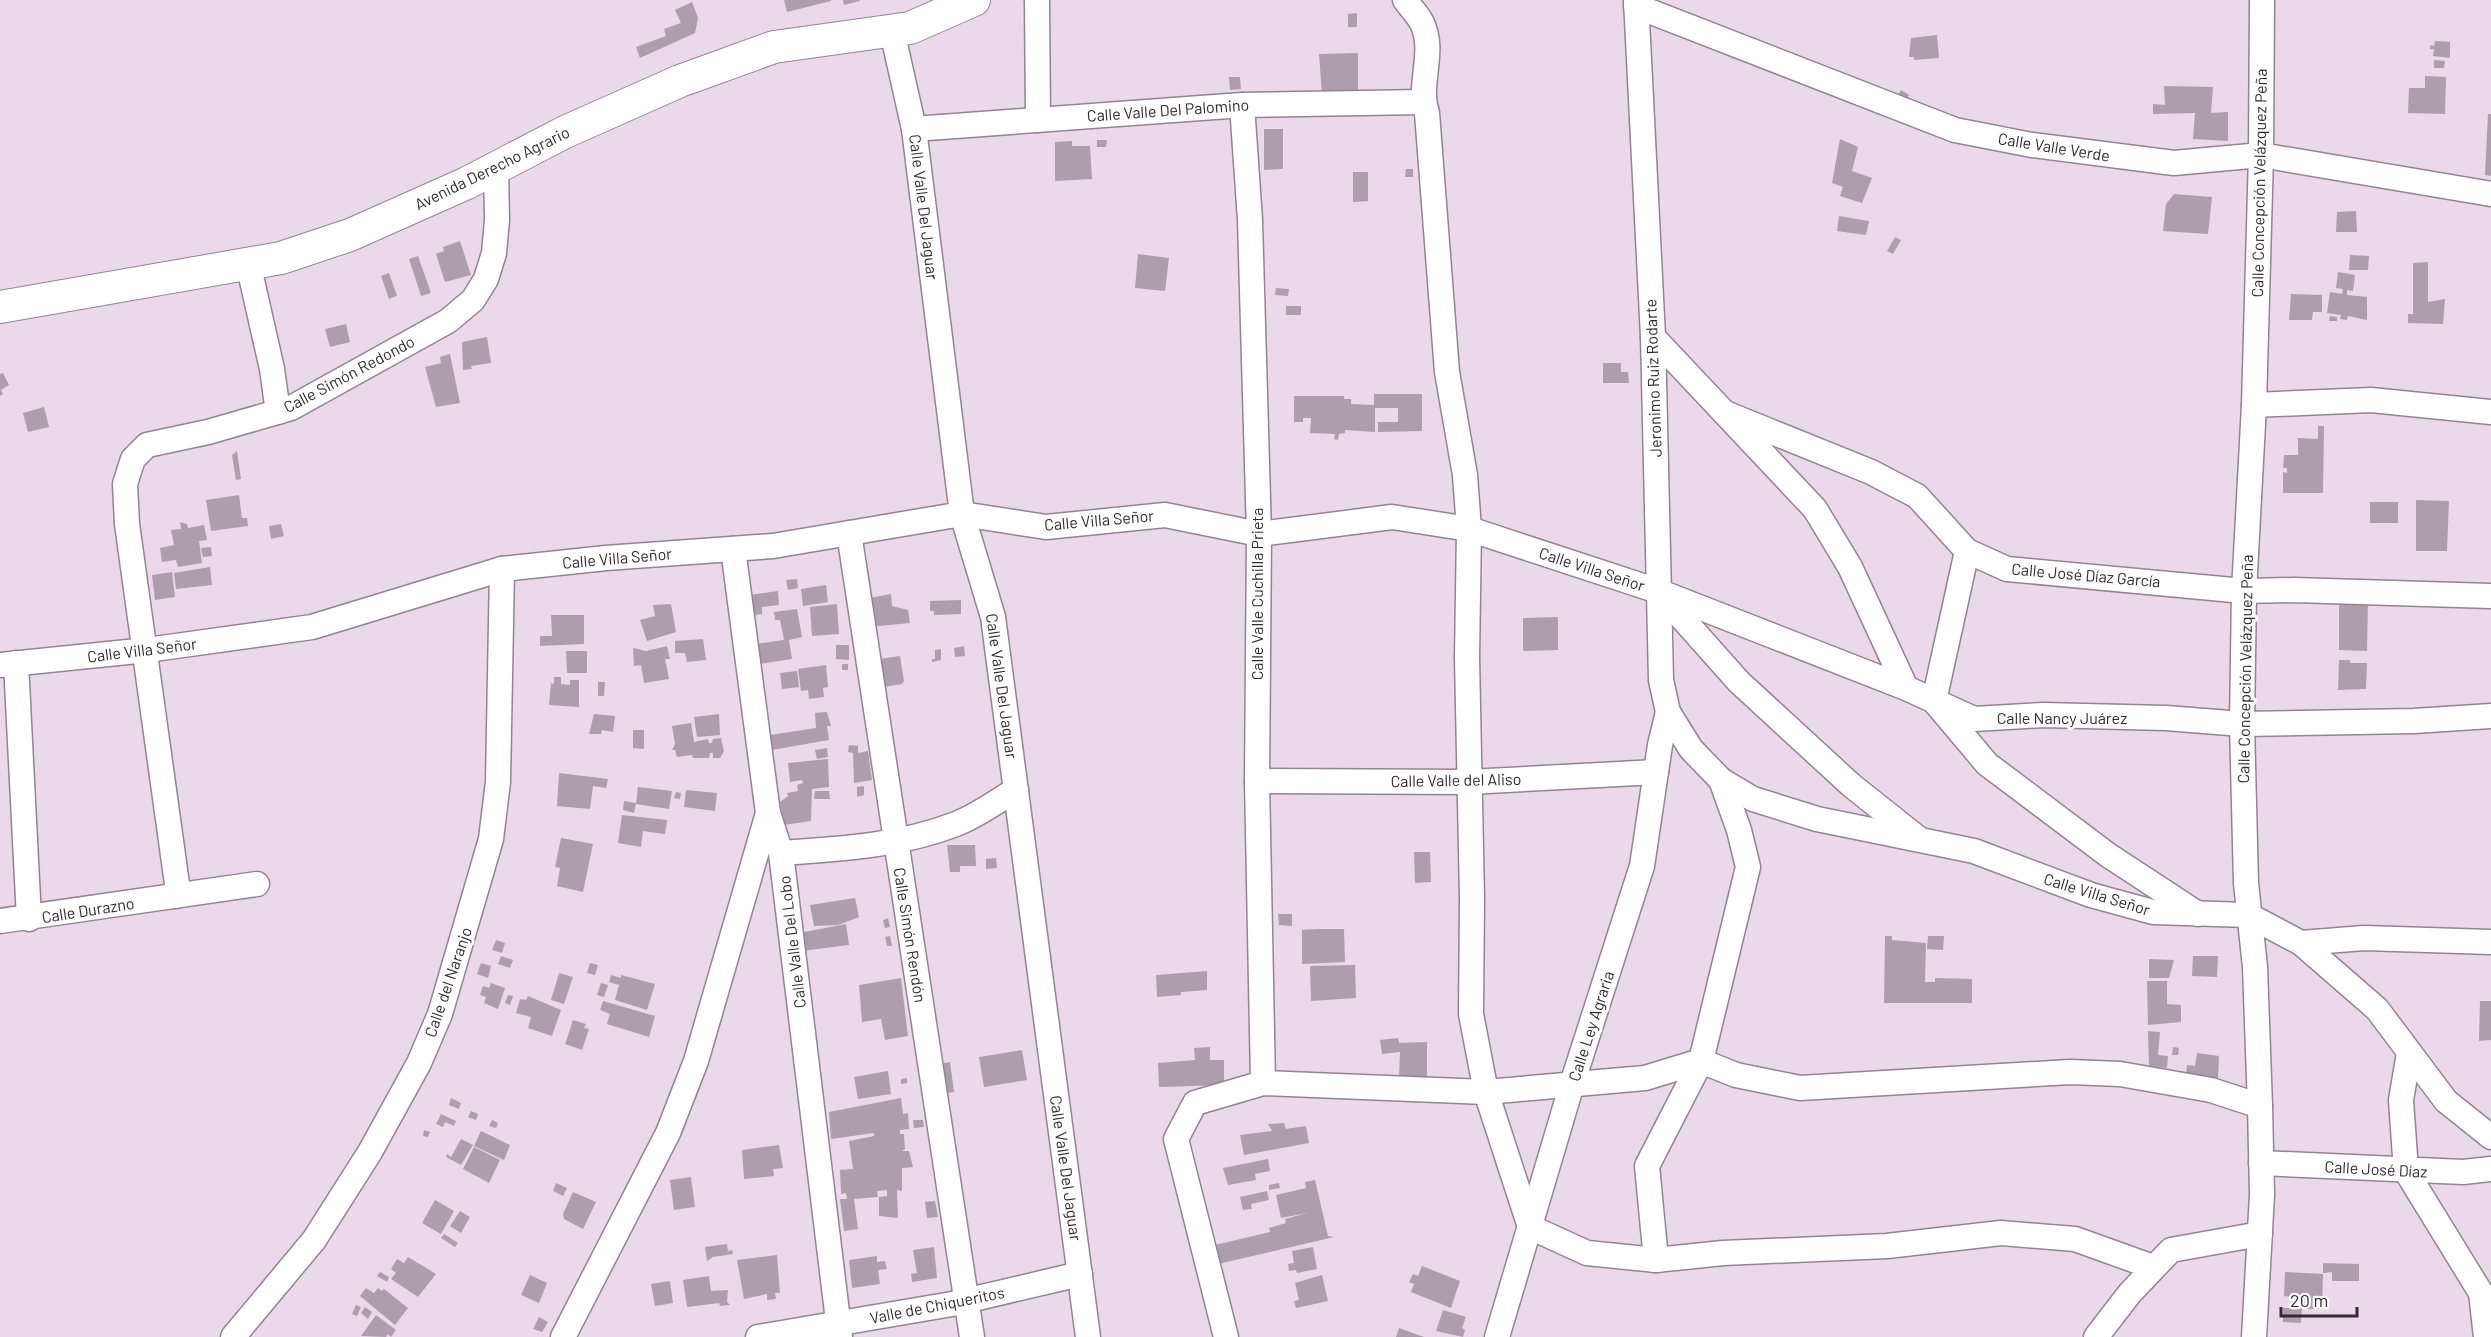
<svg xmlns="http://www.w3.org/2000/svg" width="2491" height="1337" font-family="Barlow,sans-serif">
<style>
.building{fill:#ad9eab}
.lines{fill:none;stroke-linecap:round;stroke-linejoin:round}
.minor-casing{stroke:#938491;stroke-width:27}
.tertiary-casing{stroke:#938491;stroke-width:34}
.minor{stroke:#fff;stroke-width:24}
.tertiary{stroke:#fff;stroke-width:32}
.labels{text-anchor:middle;stroke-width:6;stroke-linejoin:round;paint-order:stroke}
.street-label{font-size:16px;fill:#312b31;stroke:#fff}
</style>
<rect width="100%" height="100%" fill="#eadae9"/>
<g class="building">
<path d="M784,0H831V1L787,12Z"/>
<path d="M843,0H860V1L844,5Z"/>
<path d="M692,2L698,18L695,33L640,58L636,47L666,36L664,29L681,23L675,10Z"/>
<path d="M1357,13V27H1348V14Z"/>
<path d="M1937,35L1939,58L1914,60V57H1909L1911,38Z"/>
<path d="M2435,41L2450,42V58L2433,56L2434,49H2430V45L2434,46Z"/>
<path d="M1358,53V94H1322L1319,54Z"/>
<path d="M2434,60L2445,61L2444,68H2434Z"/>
<path d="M2425,76L2446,77L2445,114L2408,113L2409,88H2425Z"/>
<path d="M1229,77H1240L1241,89L1230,90Z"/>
<path d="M2164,86L2213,87L2211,113L2228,112V141L2193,139L2195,113L2153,114V104L2165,105Z"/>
<path d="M1901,90L1909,95L1905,102L1897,96Z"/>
<path d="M2488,114H2491V176L2485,175Z"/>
<path d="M1264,129H1283V169L1264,170Z"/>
<path d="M1840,139L1858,147L1852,171L1872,178L1862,203L1840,196L1843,187L1832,183Z"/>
<path d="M1097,140H1107L1106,147H1097Z"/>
<path d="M1072,141V146H1090L1092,179L1055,181V142Z"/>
<path d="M1406,169H1413V177H1405Z"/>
<path d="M1353,172H1368V201L1353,202Z"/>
<path d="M2174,194L2212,197L2208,234L2163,231L2166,204Z"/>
<path d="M2356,211L2357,232H2336L2337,212Z"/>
<path d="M1839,216L1869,221L1866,235L1837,231Z"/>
<path d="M1895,237L1901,240L1893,254L1887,251Z"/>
<path d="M460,241L471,275L445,282L436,254L444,251L443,247Z"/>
<path d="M1138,254L1169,258L1165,291L1135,288Z"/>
<path d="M2350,255L2369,256L2368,270H2349Z"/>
<path d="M418,256L431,293L421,296L409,259Z"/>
<path d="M2428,262V302L2445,299L2443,324L2408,323V314H2413V263Z"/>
<path d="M2338,272L2355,275L2353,291L2347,290V295L2367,297V320L2348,316L2347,320L2340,319L2341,315L2327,313L2330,292L2342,294L2343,289L2336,288Z"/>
<path d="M389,273L397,296L389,299L381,276Z"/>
<path d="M1276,288L1289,289L1288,296L1275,295Z"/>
<path d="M2291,294L2322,295V312H2313L2312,320H2289Z"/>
<rect x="1286" y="306" width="15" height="9"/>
<path d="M2330,316L2337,317V321H2329Z"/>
<path d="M346,324L350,342L330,347L325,329Z"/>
<path d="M487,337L491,363L471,366L472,369L463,370L462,342Z"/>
<path d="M450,354L460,403L436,407L425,367L441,363L440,357Z"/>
<path d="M1603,363H1621V372H1628L1629,383H1603Z"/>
<path d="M3,373L9,385L1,390L3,394L0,396V374Z"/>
<path d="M1374,394H1422V431L1378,432V422H1398V408H1375V432L1345,430V433L1339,434L1338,440L1334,439L1335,434L1310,433L1311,418H1303V422H1294V396H1344V399H1351V404L1374,405Z"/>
<path d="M44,407L49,427L28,432L23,413Z"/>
<path d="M2318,426H2324L2323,493H2283V472L2287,473V468H2283L2284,455H2298V438L2318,439Z"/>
<path d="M237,451L241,479L236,480L232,455Z"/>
<path d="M239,495L242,518H247L248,526L211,531L206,500Z"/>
<path d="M2416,500L2449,501L2447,551H2416Z"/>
<rect x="2370" y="502" width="28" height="21"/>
<path d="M180,522L187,524L188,528L204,525L207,540L199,541L202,563L178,567L176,560L162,562L160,548L174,545L171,530L181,529Z"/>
<path d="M281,524L284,536L271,539L269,526Z"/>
<path d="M211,547L212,556L203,557L201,548Z"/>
<path d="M210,567L212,585L176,589L174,573Z"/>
<path d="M172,572L175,597L155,600L152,575Z"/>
<path d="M797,579L798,588L788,590L786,580Z"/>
<path d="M826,585L828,602L803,606L801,589Z"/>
<path d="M778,591L779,605L762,607V614L754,615L749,595Z"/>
<path d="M891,594L892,606L908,610L910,623L869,627V598Z"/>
<path d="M2339,597L2368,599L2367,651L2339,650Z"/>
<path d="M961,600V614L934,615V611H930V601Z"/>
<path d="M671,604L676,632L647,641L640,620L655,616L653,605Z"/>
<path d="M837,604L839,634L812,636L810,607Z"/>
<path d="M797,609L802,637L789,640L792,659L759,664L756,644L784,640L780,620H775L774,612Z"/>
<path d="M551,615H584V644L540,646V636H552Z"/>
<path d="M1558,617V650L1523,651V618Z"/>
<path d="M703,639L706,660L687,662L685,653H675V641Z"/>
<path d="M836,645H849V660L836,659Z"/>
<path d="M667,646L670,659H665L669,679L644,683L641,665L634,666L633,648L646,651Z"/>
<path d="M964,646L965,656L955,657L954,648Z"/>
<path d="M941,649V660L932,662V659H935V650Z"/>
<path d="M566,651H587V673H567Z"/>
<path d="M900,656L904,681L902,684L884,687L872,660Z"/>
<path d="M2339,660H2350V663H2367L2366,689L2338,690Z"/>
<rect x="842" y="664" width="6" height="6"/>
<path d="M826,665L828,687L823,688L824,697L809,699L808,690L801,691L798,669Z"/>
<path d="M797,671L799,687L782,689L780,673Z"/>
<path d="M554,677H561V684L570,685V680H579V707L549,705L551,683L554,684Z"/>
<path d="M598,682H605L604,696H598Z"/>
<path d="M827,712L831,726H827L829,740L772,750L770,735L816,728L815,713Z"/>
<path d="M594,714L615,716L613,732L602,730L601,734H589Z"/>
<path d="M719,714L720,735L697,737L694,717Z"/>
<path d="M691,723L694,742L708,739L709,743H712L713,739L721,738L724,751L720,758H713V753H710L709,758H693L692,755L677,757L675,750H672L675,744L672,726Z"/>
<path d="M633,730H644V749L633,748Z"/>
<path d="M849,745L858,746V753L868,751L872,780L854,783L853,753L848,752Z"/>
<path d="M827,748L828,757L817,759L815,750Z"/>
<path d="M828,759L829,787L812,789L811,821L784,825L780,802L788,796L787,793L798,791L797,785L803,783L802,780L790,782L788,763Z"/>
<path d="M559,773L608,779L606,788L593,786L590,809L557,806Z"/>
<path d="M864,786V795L857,797V787Z"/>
<path d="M638,787L672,791L669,809L636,804Z"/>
<path d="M686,790L717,793L715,811L684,807Z"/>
<path d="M815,791H829L830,799H814Z"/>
<path d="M676,792L681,793L680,799L674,798Z"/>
<path d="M624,801L636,803L634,813L623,810Z"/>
<path d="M622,815L667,820L665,834L643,831L641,847L618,843Z"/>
<path d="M561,838L593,844L583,892L557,886L560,868L555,867Z"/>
<path d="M947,845H975L976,866H960V872H950Z"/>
<path d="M1414,852H1430L1431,882L1415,883Z"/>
<path d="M996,858L997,868L986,869V859Z"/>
<path d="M855,898L859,917L838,925L814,926L810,905Z"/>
<path d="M1278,914H1292V926L1279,925Z"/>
<path d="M888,918L890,927L885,928L883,920Z"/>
<path d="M846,924L849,945L802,951L799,933Z"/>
<path d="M1318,929H1344L1345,962L1302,964V930Z"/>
<path d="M890,936L892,946H887L885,937Z"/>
<path d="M1885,936H1892V940L1926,943L1925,982H1935V978L1972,979V1003H1884Z"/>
<path d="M1928,936H1944L1943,950L1927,949Z"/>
<path d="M496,940L505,943L502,953L492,950Z"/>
<path d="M501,956L513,960L510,968L498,964Z"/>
<path d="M2193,956H2218L2217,977L2192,976Z"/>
<path d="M2149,959L2174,960L2169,978H2149Z"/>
<path d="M481,963L491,966L488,978L477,974Z"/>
<path d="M590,963L598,965L595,975L587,973Z"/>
<path d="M1355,965L1356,998L1311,1001L1310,966Z"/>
<path d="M1207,971V990L1181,992V995L1157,997L1156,975Z"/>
<path d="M559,973L573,977L564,1004L551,1000Z"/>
<path d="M611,975L621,978V975L655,984L647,1010L615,1000L619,985L609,982Z"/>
<path d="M901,978L908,1036L885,1040L881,1019L862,1022L859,985Z"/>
<path d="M2147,981H2167V1004L2181,1005V1022L2148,1025Z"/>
<path d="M491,983L505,988L498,1009L484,1003L486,997L480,995L483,986L489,988Z"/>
<path d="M601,983L608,985L604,997L597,995Z"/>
<path d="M508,995L513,996L510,1005L505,1003Z"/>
<path d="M528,996L561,1010L552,1036L528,1028L531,1017L516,1013L520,999L526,1000Z"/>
<path d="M603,1001L655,1016L649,1037L607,1024L610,1014L600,1010Z"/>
<path d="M2480,1001H2491V1040L2479,1041Z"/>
<path d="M573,1020L586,1024L584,1028L589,1029L582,1050L565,1044Z"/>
<path d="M2148,1031L2160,1032L2158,1055L2168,1056L2167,1068L2149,1066Z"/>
<path d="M1398,1038L1399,1043L1427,1042V1077H1399L1400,1052L1382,1054L1380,1040Z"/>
<path d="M1210,1047V1060H1224V1085L1159,1087L1158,1063L1195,1060L1194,1048Z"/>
<path d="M2173,1047L2179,1048L2178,1055H2172Z"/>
<path d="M1022,1050L1027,1080L984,1087L979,1057Z"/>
<path d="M2197,1053L2219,1056L2218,1079L2186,1075L2187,1065L2195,1066Z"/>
<path d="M950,1062L954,1092L934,1095L928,1066Z"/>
<path d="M888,1071L891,1094L858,1099L854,1077Z"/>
<path d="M907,1078V1083L901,1084V1079Z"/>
<path d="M451,1098L461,1103L459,1109L449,1105Z"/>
<path d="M901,1098L903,1114L908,1113L909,1129L900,1130V1134H904L905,1149L902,1151H909L913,1167L902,1168V1191L897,1190L898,1218L879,1216V1197L887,1196V1190L877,1191L878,1197L854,1199L858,1229L844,1231L840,1199H847L846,1193L841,1194L840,1170L853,1169L849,1141L874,1136V1133L831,1139L829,1112Z"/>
<path d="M471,1111L478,1114L476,1120L468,1117Z"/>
<path d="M441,1114L456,1121L454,1126L445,1122L443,1127L436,1124Z"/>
<path d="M492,1120L498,1123L496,1128L489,1126Z"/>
<path d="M913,1120H923L924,1127L914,1128Z"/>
<path d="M1284,1123L1286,1129L1306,1126L1309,1143L1244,1155L1240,1135L1272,1131L1268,1124Z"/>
<path d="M424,1130L430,1132L428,1137L423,1136Z"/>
<path d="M481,1131L510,1145L504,1160L474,1146Z"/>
<path d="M461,1139L473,1145L461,1165L446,1157L447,1154L451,1157Z"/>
<path d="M779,1145L783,1168L773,1169L774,1176L744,1179L742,1150Z"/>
<path d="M474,1147L500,1160L489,1183L463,1169Z"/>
<path d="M1268,1159L1270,1171L1255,1174L1256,1180L1228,1185L1223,1168Z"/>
<path d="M691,1177L695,1207L674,1210L670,1180Z"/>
<path d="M1315,1180L1328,1236L1334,1237L1218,1264L1215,1245L1270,1232L1269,1228L1286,1223L1285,1219L1307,1213L1281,1218L1276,1195L1306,1188L1305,1182Z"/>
<path d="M556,1183L567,1188L563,1196L553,1191Z"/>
<path d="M1279,1183L1280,1188L1269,1190V1185Z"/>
<path d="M1267,1191L1269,1200L1251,1204L1252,1209L1243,1210L1240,1197Z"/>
<path d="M573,1192L596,1202L583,1229L564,1219L563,1214Z"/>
<path d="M435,1200L454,1211L441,1234L422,1223Z"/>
<path d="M935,1201L938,1217L927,1218L925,1202Z"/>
<path d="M460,1211L470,1217L461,1233L450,1226Z"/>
<path d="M444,1234L458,1243L455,1247L441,1238Z"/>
<path d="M727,1244L728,1251L732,1250L733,1254L713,1257L707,1261L705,1247Z"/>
<path d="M934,1247L937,1278L912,1282L911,1274L917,1273L913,1250Z"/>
<path d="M1313,1247L1317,1269L1297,1273L1296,1270L1289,1271L1288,1264L1294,1263L1292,1251Z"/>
<path d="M777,1255L780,1293H775L776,1299L767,1300V1294L744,1299L737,1260Z"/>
<path d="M877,1256V1262L885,1261L887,1269L878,1270L880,1284L852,1288L849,1260Z"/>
<path d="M408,1257L436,1274L418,1297L391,1279L396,1273L391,1269L397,1259L404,1263Z"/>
<path d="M2323,1263L2359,1264V1281H2332V1272L2323,1273Z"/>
<path d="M1422,1266L1460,1281L1451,1308L1411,1292L1414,1284L1409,1282L1413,1274L1418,1276Z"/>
<path d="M380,1272L389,1277L387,1282L377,1276Z"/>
<path d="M2285,1272L2323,1274L2322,1309H2304V1298L2284,1296Z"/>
<path d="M530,1275L547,1283L539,1303L521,1295Z"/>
<path d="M1322,1275L1328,1301L1296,1308L1294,1301L1299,1300L1295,1283Z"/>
<path d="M709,1276L711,1291L728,1290L727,1302L730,1305L720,1306L719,1303L687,1307L683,1280Z"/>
<path d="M670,1281L673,1303L655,1306L651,1284Z"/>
<path d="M366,1288L374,1293L378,1288L382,1291L384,1289L408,1308L395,1325L360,1296Z"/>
<path d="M356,1305L361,1307L357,1316L352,1314Z"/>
<path d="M365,1307L372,1312L368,1319L361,1313Z"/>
<path d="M2283,1308H2302L2301,1323L2283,1322Z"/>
<path d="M1443,1310L1466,1317L1462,1328L1465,1330L1463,1337L1436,1331Z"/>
<path d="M376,1315L396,1330L391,1337L388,1334L386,1337L361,1336Z"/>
<path d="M539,1317L548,1322L542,1332L533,1329Z"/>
<path d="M1399,1328L1424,1337H1396Z"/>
</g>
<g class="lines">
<defs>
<g id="minor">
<path d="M1037,0L1038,120"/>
<path d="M1405,0C1410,7 1418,15 1422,23C1436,52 1417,84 1427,113L1447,372L1465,475L1469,529L1467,658L1472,898L1471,1014L1486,1092L1530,1227L1587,1253L1656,1260L1723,1253L1887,1246L2001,1233L2075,1239L2153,1267"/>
<path d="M1636,0L1653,337L1661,680L1668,712L1691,749L1721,780L1753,799L1817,819L1974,851L2091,895L2153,912L2248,915L2301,943L2364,938L2491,942"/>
<path d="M1636,6L1955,130L2032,145L2174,163L2261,155L2491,194"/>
<path d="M892,31L914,129L962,514L993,617L1088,1337"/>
<path d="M1242,105L1250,220L1259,534L1257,781L1263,1083"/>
<path d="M914,129L1242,105L1423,102"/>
<path d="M248,263L272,369L278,412"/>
<path d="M1653,337L1815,509L1850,567L1906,688"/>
<path d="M2254,405L2371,400L2491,412"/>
<path d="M1725,413L1871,472L1917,496L1967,551L2007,569L2244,591L2294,590L2491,596"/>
<path d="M849,533L972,1337"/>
<path d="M733,549L768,813L781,853L840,1337"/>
<path d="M1967,551L1934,701L1987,764L2108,855L2198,914"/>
<path d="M1663,593L1906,688L1974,719L2043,715L2166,718L2242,724L2414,721L2491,716"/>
<path d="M16,663L29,919"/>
<path d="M0,665L147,650L312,627L502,569L606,558L773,546L962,514L1046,527L1165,515L1259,534L1392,517L1469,529L1658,591L1739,682L1851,785L1919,839"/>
<path d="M1257,781L1469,782L1656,772"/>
<path d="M781,853C841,849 899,846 956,824C977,816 997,801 1016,790"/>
<path d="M176,896L177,884L127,524L125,484L133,459L147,445L208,432L291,408L448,321L473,300L486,279L494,253L497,220L496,169"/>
<path d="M0,921L257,884"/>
<path d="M2301,943L2377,1009L2446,1101L2491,1137"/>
<path d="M2409,1053L2401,1100L2406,1171L2481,1293L2486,1337"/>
<path d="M2261,1163L2463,1172L2491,1169"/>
<path d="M1656,1260L1647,1166L1701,1061L1748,867L1739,830L1721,780"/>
<path d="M233,1337L314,1240L370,1152L419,1063L440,1014L491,839L498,782L502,569"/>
<path d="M563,1337L668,1133L696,1061L768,813"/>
<path d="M758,1337L952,1304L1080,1274"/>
<path d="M1226,1337L1176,1139L1195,1103L1263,1083L1486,1092L1645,1078L1701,1061L1736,1075L1800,1088L2070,1072L2120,1074L2211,1090L2260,1106"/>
<path d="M1497,1337L1572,1084L1642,866L1660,745L1668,712"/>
<path d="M2096,1337L2130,1293L2171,1250L2260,1234"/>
<path d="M2254,1337L2262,1195L2260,1106L2255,967L2246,883L2242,724L2244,591L2254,405L2261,155L2262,0"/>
</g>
<path id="tertiary" d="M0,307L281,258L350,235L467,183L565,132L680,81L774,47L910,28L974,0"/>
</defs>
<use href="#minor" class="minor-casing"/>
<use href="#tertiary" class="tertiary-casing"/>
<use href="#minor" class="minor"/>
<use href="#tertiary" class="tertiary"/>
</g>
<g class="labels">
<g class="street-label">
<text transform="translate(1168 110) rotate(-4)" y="6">Calle Valle Del Palomino</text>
<text transform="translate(2054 147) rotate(9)" y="6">Calle Valle Verde</text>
<text transform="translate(492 168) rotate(-26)" y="6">Avenida Derecho Agrario</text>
<text transform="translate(2259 183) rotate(-89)" y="6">Calle Concepción Velázquez Peña</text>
<text transform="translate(924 207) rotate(83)" y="6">Calle Valle Del Jaguar</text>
<text transform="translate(349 374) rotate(-28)" y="6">Calle Simón Redondo</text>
<text transform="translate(1653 378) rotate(-92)" y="6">Jeronimo Ruiz Rodarte</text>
<text transform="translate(1099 520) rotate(-5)" y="6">Calle Villa Señor</text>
<text transform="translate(617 558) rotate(-5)" y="6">Calle Villa Señor</text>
<text transform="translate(1592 569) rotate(18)" y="6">Calle Villa Señor</text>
<text transform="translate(2086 575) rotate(5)" y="6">Calle José Díaz García</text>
<text transform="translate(1257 594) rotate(-90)" y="6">Calle Valle Cuchilla Prieta</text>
<text transform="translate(142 650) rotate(-7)" y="6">Calle Villa Señor</text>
<text transform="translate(2245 669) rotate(-89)" y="6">Calle Concepción Velázquez Peña</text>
<text transform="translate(1002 686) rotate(82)" y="6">Calle Valle Del Jaguar</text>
<text x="2062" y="724">Calle Nancy Juárez</text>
<text transform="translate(1456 780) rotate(-1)" y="6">Calle Valle del Aliso</text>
<text transform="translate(2097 894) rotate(17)" y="6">Calle Villa Señor</text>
<text transform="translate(88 910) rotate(-9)" y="6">Calle Durazno</text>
<text transform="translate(910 935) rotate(81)" y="6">Calle Simón Rendón</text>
<text transform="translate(792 942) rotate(-97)" y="6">Calle Valle Del Lobo</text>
<text transform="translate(448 982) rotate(-71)" y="6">Calle del Naranjo</text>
<text transform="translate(1591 1026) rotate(-72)" y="6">Calle Ley Agraria</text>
<text transform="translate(1066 1168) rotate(82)" y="6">Calle Valle Del Jaguar</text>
<text transform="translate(2376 1169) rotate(3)" y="6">Calle José Díaz</text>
<text transform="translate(937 1305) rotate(-11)" y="6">Valle de Chiqueritos</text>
</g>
</g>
<path d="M2281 1307v9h76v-9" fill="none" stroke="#312b31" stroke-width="3"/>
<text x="2290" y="1307" font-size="18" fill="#312b31" stroke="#ffffff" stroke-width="4.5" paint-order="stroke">20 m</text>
</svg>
